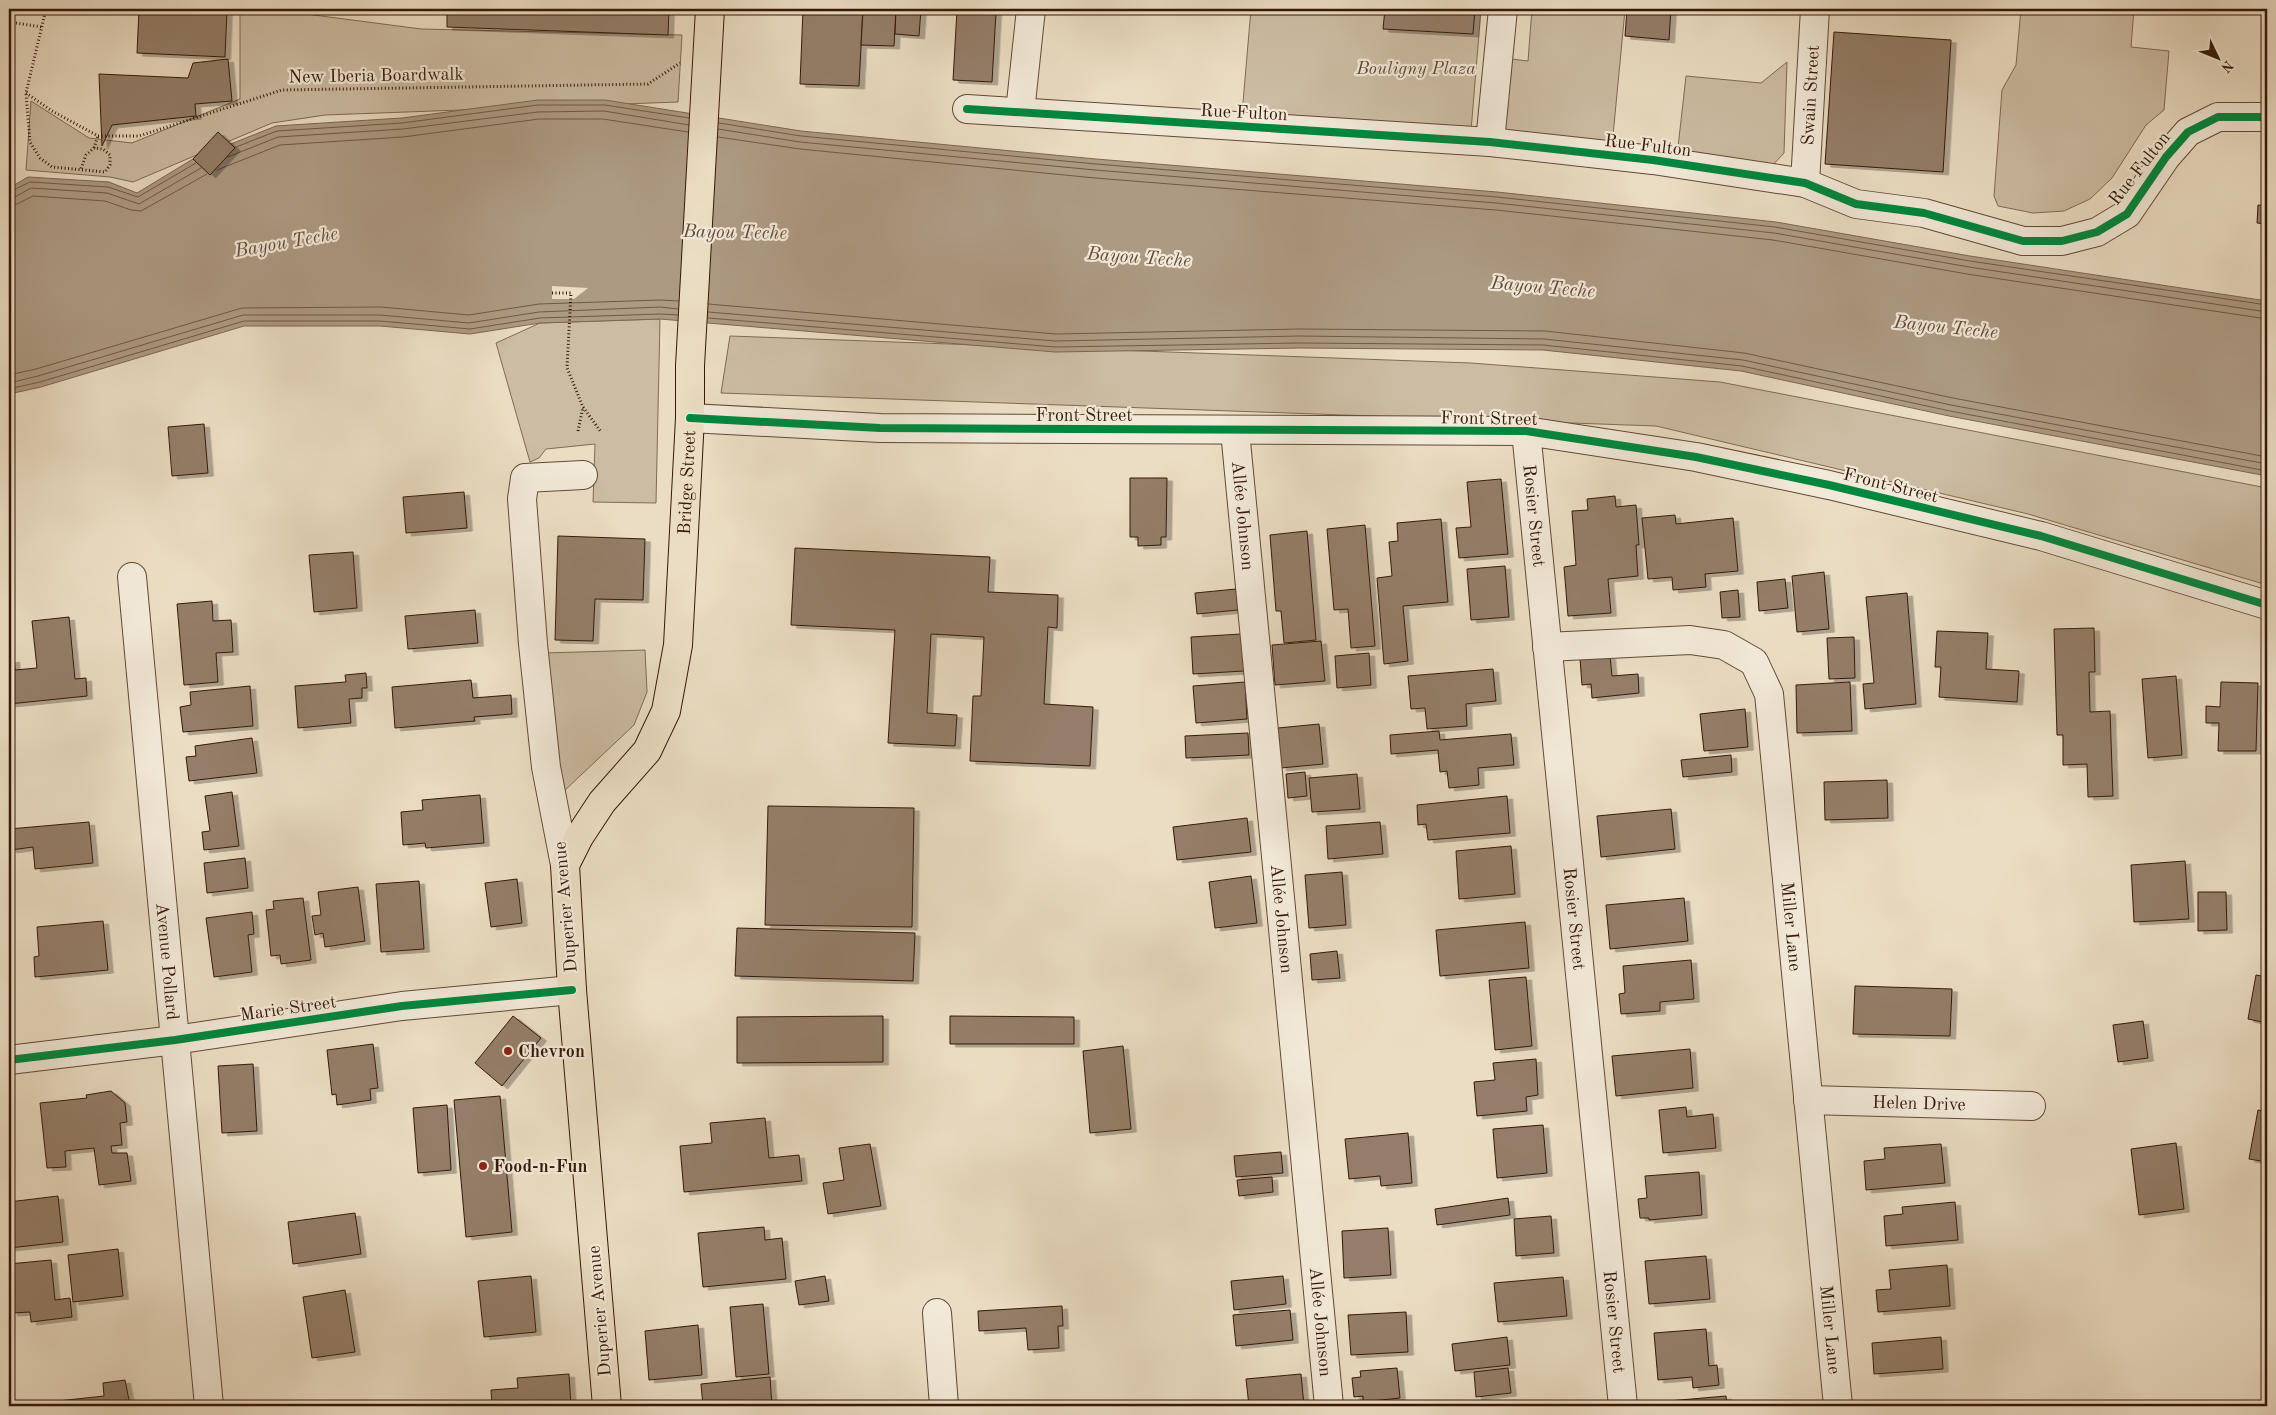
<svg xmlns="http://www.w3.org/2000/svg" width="2276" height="1415" font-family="'Old Standard TT',serif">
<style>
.green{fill:#ccbca3;stroke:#806a55}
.water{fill:#ad9a83;stroke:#7d6651}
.pier{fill:#ebddc3}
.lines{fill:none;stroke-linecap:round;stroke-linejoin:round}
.shore{stroke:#715945;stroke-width:1}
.building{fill:#947e69;stroke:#351807;filter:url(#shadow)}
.minor-casing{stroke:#624936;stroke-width:30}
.major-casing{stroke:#351807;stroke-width:30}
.path{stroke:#351807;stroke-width:3;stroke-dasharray:1 2.5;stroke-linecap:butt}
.minor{stroke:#f2e9d8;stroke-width:28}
.major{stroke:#ebddc3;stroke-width:28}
.cycleway-casing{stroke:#f2e9d8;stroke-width:11}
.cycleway{stroke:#00873e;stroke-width:8}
.poi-dot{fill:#8f2418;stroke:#f2e9d8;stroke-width:2}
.labels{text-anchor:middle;stroke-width:4.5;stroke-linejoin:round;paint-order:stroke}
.park-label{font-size:18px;font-style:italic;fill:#624936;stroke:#f2e9d8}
.street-label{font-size:18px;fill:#351807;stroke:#f2e9d8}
.poi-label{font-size:18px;font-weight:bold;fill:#351807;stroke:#f2e9d8;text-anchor:start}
.water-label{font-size:19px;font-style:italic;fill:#654c39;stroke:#f2e9d8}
</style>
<defs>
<filter id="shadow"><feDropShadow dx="5.5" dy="3" stdDeviation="0" flood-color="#0004"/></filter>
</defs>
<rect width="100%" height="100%" fill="#ebddc3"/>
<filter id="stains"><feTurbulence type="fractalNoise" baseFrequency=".004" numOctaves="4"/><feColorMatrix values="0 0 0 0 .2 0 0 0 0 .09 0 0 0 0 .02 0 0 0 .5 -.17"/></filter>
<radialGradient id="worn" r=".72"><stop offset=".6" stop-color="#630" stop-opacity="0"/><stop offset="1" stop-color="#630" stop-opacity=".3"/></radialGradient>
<g class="green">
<path d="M240,9H268L421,29L682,35L678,102L325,115L272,123L133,182L110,177L26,170L31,101L89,138L132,143L240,99Z"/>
<path d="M1251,9H1481L1471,131L1242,114Z"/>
<path d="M1532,9L1625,10L1612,146L1504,137L1511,59L1528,61Z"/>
<path d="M2021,9H2134L2131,47L2169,51L2164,110L2146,125L2112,178L2090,199L2064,211L2033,213L1998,206L1994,196L2002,90L2016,65Z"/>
<path d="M1787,62L1784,153L1772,166L1677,156L1686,76L1761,83Z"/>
<path d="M660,319L656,503L593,502L595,444L546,449L539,458L530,462L496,343L540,323Z"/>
<path d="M730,336L1471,363L1720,382L2267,488V585L2028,514L1656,426L721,393Z"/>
<path d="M645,650L647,692L634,725L563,792L545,653Z"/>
</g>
<path class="water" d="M538,100H605L801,131L1096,159L1497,192L1776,222L1970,256L2267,301V476L1949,416L1741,371L1543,350L1300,348L1055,352L660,319L540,323L470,334L380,326H244L41,387L9,394V188L28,177L109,182L137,193L193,159L276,126L402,118Z"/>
<path class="pier" d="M552,286L588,288L574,299H552Z"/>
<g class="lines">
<g class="shore">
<path d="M719,123L801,136L1096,164L1497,197L1775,227L1970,261L2267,305"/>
<path d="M718,129L800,142L1095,170L1496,203L1774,233L1969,267L2267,312"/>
<path d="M718,137L800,149L1095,178L1496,210L1773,240L1967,274L2267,319"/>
<path d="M236,147L277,131L402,123L538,105H605L689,118"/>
<path d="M228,157L278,137L403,129L538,112L604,111L689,125"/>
<path d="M217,170L280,145L403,137L539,119H603L688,132"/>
<path d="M9,192L30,182L108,187L138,197L196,163"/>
<path d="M9,198L15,197L31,188L107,193L139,204L201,168"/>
<path d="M9,206L17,204L33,196L105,201L131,210L141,211L207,174"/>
<path d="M708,304L1056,334L1299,329L1545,331L1744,353L1953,398L2267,457"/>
<path d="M708,312L1055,341L1300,336L1544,339L1743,360L1951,405L2267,464"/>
<path d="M708,318L1055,347L1300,343L1543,345L1742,366L1950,411L2267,471"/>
<path d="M9,375L36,369L242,308L381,307L469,315L539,304L660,300L679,301"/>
<path d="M9,383L38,376L243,315H380L469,323L539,312L660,307L678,309"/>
<path d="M9,389L40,382L244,321H380L470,329L540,318L660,314L678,315"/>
</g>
</g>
<g class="building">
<path d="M139,9H227L225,57L137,53Z"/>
<path d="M447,9H669L668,35L447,27Z"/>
<path d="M803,9H863L859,86L800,84Z"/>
<path d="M863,9H896L894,46L861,45Z"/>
<path d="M896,9H921L919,36L895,34Z"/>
<path d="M1385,9H1475L1473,34L1383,29Z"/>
<path d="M1627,9H1671L1669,40L1625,36Z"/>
<path d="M957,10L996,12L992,82L953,80Z"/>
<path d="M1834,32L1951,40L1943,172L1825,164Z"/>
<path d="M228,59L232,101L195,104L196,116L112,125L102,146L99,74L188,78L193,63Z"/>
<path d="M218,132L235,148L210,175L193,159Z"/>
<path d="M2258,205L2267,206V241H2265L2266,224L2257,223Z"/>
<path d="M204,424L208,473L172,476L168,427Z"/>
<path d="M1130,478H1167L1166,537H1161V545L1138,546V537H1130Z"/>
<path d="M1501,479L1508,554L1459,558L1456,528L1471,527L1467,482Z"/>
<path d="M464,492L467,528L406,533L403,497Z"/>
<path d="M1615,496L1616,507L1636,505L1639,545H1636L1638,576L1608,579L1611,613L1568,616L1564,567L1576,565L1572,511L1588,510L1587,499Z"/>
<path d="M1675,515L1676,524L1733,518L1738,571L1705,574L1706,587L1673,590L1672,577L1648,579L1642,518Z"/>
<path d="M1441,519L1448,602L1403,606L1408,661L1384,664L1377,578L1392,576L1389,542L1398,541L1397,523Z"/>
<path d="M1365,525L1375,646L1351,648L1348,609L1334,610L1327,529Z"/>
<path d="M1307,531L1316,640L1284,643L1281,611H1276L1270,535Z"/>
<path d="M558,536L645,539L643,600L595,599L593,641L555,640Z"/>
<path d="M795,548L990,557L988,592L1058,595L1057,628L1048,627L1044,704L1093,707L1090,766L970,761L973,696H981L984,637L931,634L927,713L957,715L955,746L888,743L895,630L791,625Z"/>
<path d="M353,552L357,608L314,612L309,555Z"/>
<path d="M1505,566L1509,617L1471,620L1467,569Z"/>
<path d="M1824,572L1829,629L1797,632L1792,576Z"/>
<path d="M1785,579L1788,608L1759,611L1757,582Z"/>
<path d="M1236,589L1238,610L1197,614L1195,593Z"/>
<path d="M1738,590L1740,617L1722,618L1720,592Z"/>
<path d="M1907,593L1916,704L1865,709L1863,684L1874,683L1866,597Z"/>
<path d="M212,601L213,621L231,620L233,652L216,653L218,682L184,685L177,604Z"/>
<path d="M475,610L478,643L408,649L405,616Z"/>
<path d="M69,617L75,679L86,678L87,696L9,704V660L14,659L15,670L37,668L32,621Z"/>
<path d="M2094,628L2095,672H2089L2090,712L2110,711L2113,796L2088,797L2087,764L2063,765V735H2057L2054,629Z"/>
<path d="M1937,631L1988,633L1986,669L2019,671L2017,702L1939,697L1941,667H1935Z"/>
<path d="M1241,634L1244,671L1193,674L1191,637Z"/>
<path d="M1854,637L1855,678L1829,679L1827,638Z"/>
<path d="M1321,641L1325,681L1275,685L1272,645Z"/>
<path d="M1369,653L1371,685L1337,688L1335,656Z"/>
<path d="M1610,656L1612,676L1638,674L1639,693L1592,698L1591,684L1582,685L1580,659Z"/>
<path d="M1493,669L1496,701L1466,704L1467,726L1427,729L1425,708L1411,709L1408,676Z"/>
<path d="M366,673L367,688H362V698L349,699L351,723L298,728L295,686L346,682L345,675Z"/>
<path d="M2176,676L2182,755L2148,758L2142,679Z"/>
<path d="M471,680L473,698L511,695L512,714L474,717L475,721L395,728L392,687Z"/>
<path d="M1245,682L1247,719L1196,723L1193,686Z"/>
<path d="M1850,682L1852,731L1797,733L1796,685Z"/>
<path d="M2221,682L2258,683L2256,751H2218L2219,723H2206V706L2220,707Z"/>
<path d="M250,686L253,726L183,732L180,707L191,705L190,692Z"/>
<path d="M1745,709L1748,747L1704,751L1700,714Z"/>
<path d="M1319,724L1323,764L1281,768L1278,728Z"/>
<path d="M1439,731L1440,740L1511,734L1514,765L1478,768L1479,785L1449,788L1447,771L1440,772L1438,750L1391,754L1390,735Z"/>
<path d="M1248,733L1249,755L1186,758L1185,736Z"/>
<path d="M252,738L257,773L189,781L186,757L196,756L195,746Z"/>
<path d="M1731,755L1732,772L1683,777L1681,760Z"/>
<path d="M1305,772L1307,796L1288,798L1286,774Z"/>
<path d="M1357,774L1360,809L1312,812L1309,778Z"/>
<path d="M1887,780L1888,818L1825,820L1824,782Z"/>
<path d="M232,792L239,846L204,850L202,832L210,831L205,796Z"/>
<path d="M480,795L484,843L426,848L425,843L403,845L401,812L423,810L422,800Z"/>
<path d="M1507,796L1510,833L1428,840L1426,824L1418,825L1417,805Z"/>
<path d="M768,806L914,808L912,927L765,925Z"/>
<path d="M1671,809L1675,849L1601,857L1597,816Z"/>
<path d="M1247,818L1251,852L1177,860L1173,827Z"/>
<path d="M89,822L93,863L35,869L33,847L11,850L9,829Z"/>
<path d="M1380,822L1383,854L1328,859L1326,826Z"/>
<path d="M1511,846L1515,894L1459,899L1456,851Z"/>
<path d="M245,858L248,888L207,893L204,863Z"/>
<path d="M2185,861L2189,919L2134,922L2131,865Z"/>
<path d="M1342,872L1346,925L1309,928L1305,875Z"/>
<path d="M1251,876L1257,923L1215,928L1209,882Z"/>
<path d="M517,879L522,923L491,927L485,883Z"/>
<path d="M419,881L424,949L381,952L376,884Z"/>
<path d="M358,887L365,941L325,947L323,933L315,935L312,916L321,915L318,892Z"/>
<path d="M2198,892H2226L2227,930L2198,931Z"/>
<path d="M303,898L311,960L281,964L280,955L271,956L266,910L274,909L273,901Z"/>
<path d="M1684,898L1688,941L1610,949L1606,905Z"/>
<path d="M252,912L254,934L248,935L252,972L214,977L206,918Z"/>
<path d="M103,921L108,970L35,977L34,957L39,956L37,927Z"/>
<path d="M1525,922L1529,968L1440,976L1436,930Z"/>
<path d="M737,928L915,933L913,981L735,976Z"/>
<path d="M1337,951L1340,978L1312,980L1310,954Z"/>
<path d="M1691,960L1694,999L1660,1002V1011L1621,1014L1619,994L1625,993L1623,966Z"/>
<path d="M2256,975L2267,977V1023L2248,1019Z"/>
<path d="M1526,977L1532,1046L1495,1050L1489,980Z"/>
<path d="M1855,986L1952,989L1950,1036L1853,1034Z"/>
<path d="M513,1016L541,1038L502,1086L475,1063Z"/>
<path d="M883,1016V1062L737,1063V1017Z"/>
<path d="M950,1016L1074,1017V1044H950Z"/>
<path d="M2143,1021L2148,1058L2118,1062L2113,1025Z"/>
<path d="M373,1044L378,1088L370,1089L371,1100L337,1105L336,1094L332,1095L327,1050Z"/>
<path d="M1123,1046L1131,1129L1090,1133L1083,1051Z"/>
<path d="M1690,1049L1693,1088L1616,1096L1612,1056Z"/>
<path d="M1536,1059L1538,1095L1526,1097L1527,1111L1477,1116L1474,1082L1495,1080L1493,1063Z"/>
<path d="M253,1064L257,1131L222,1133L218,1066Z"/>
<path d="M111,1091L125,1103L127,1122L120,1123L122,1145L111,1146L112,1153H127L131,1181L99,1185L94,1148L65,1151L66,1167L47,1168L40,1103L87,1098L86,1095Z"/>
<path d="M500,1096L512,1232L466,1237L454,1100Z"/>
<path d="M447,1105L451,1170L418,1173L413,1108Z"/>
<path d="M1686,1107L1687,1117L1713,1114L1716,1148L1663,1153L1659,1110Z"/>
<path d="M2258,1110L2267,1112V1162L2249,1159Z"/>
<path d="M765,1118L769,1158L799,1155L802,1181L684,1192L680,1146L712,1143L710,1123Z"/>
<path d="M1543,1125L1547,1173L1497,1178L1493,1129Z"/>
<path d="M1408,1133L1412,1183L1381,1186L1380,1176L1349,1179L1345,1139Z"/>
<path d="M2176,1143L2184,1209L2139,1215L2131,1149Z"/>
<path d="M870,1144L881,1206L828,1214L823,1183L844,1180L839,1148Z"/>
<path d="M1941,1144L1945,1183L1866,1190L1864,1161L1885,1159L1884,1148Z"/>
<path d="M1281,1152L1283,1173L1236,1177L1234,1156Z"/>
<path d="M1699,1172L1702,1215L1649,1220V1218H1640L1638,1199L1647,1198L1645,1176Z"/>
<path d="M1272,1177L1273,1192L1239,1196L1237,1180Z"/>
<path d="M58,1196L63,1242L9,1248V1202Z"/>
<path d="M1508,1198L1510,1215L1437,1225L1435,1209Z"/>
<path d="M1955,1202L1958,1240L1886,1246L1884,1216L1903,1214L1902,1207Z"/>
<path d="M355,1213L361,1254L293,1264L288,1222Z"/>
<path d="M1551,1216L1554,1253L1516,1256L1514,1219Z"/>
<path d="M764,1227L765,1240L782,1238L786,1279L703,1287L698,1233Z"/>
<path d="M1388,1228L1391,1275L1344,1278L1342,1231Z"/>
<path d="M118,1249L123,1296L73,1302L68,1255Z"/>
<path d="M1706,1256L1710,1299L1649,1304L1645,1261Z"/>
<path d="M51,1260L55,1300L70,1298L72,1317L31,1322L30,1312L12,1313L9,1264Z"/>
<path d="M1947,1265L1950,1306L1878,1312L1876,1290L1891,1289L1889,1270Z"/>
<path d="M531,1276L536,1332L484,1337L478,1281Z"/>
<path d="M825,1276L829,1301L799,1305L795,1281Z"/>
<path d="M1283,1276L1286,1304L1234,1310L1231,1281Z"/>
<path d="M1563,1277L1567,1316L1498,1322L1494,1283Z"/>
<path d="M345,1290L355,1352L312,1358L303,1297Z"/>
<path d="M763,1304L769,1374L736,1377L730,1307Z"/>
<path d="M1062,1306L1063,1326H1058L1059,1348L1028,1350L1026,1328L979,1331L978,1311Z"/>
<path d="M1290,1310L1293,1340L1236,1346L1233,1315Z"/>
<path d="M1406,1312L1408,1352L1351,1355L1348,1315Z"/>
<path d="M698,1325L702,1375L649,1380L645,1331Z"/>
<path d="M1706,1329L1709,1366L1717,1365L1719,1385L1693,1388L1692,1377L1658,1380L1654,1333Z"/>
<path d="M1507,1337L1510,1365L1455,1371L1452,1344Z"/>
<path d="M1941,1337L1943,1369L1874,1374L1872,1343Z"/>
<path d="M1397,1368L1400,1398L1363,1402V1396L1354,1397L1352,1378L1361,1377L1360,1371Z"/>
<path d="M1508,1368L1511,1393L1476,1397L1474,1372Z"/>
<path d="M569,1374L571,1406H492L491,1390L518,1388L517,1378Z"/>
<path d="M1301,1374L1304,1406H1249L1246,1379Z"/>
<path d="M770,1377L772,1406H703L701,1384Z"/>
<path d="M125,1380L130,1405L142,1404V1406H58V1401L104,1396L103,1383Z"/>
<path d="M1726,1396L1727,1406H1657V1402Z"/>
<path d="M322,1402L323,1406H292Z"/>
</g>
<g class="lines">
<defs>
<g id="minor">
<path d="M967,109L1490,142L1653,160L1805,183L1856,204L1924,213L2023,241H2062L2097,232L2127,214L2166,157L2188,132L2218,117H2267"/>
<path d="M1020,112L1031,9"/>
<path d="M1490,142L1503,9"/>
<path id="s1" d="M1805,183L1815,9"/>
<path d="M690,418L880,428L1526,431L1696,457L1829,485L2041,536L2267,605"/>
<path id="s2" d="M1235,431L1329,1406"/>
<path id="s3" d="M1526,431L1623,1406"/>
<path id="s4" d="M132,577L209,1406"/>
<path id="s5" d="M1547,647L1690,640L1724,645L1754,662L1769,694L1838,1406"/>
<path d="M565,865L546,767L533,644L522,499L525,478L583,475"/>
<path d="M9,1060L175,1040L402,1006L572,990"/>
<path id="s6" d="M1808,1100L2031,1106"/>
<path d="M937,1313L944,1406"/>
</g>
<g id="major">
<path id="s7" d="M607,1406L572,990L565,865L579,837L602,802L647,751L666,711L678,645L690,418V366L710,9"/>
</g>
</defs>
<use href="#minor" class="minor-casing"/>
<use href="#major" class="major-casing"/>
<g class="path">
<path d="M46,9L26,93L30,142L40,158L52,167L105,172L110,165V155L103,149L94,148L86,155L81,169"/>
<path d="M9,22L42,27"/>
<path d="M26,93L52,111L98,136H139L282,90L648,84L680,63"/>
<path d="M94,148L98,136"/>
<path d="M552,293H571L567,368L583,407L601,432"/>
<path d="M578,431L583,407"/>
</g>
<use href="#minor" class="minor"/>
<use href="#major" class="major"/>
<defs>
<g id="cycleway">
<path d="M967,109L1490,142L1653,160L1805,183L1856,204L1924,213L2023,241H2062L2097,232L2127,214L2166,157L2188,132L2218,117H2267"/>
<path d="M690,418L880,428L1526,431L1696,457L1829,485L2041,536L2267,605"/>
<path d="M9,1060L175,1040L402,1006L572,990"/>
</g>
</defs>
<use href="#cycleway" class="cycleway-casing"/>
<use href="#cycleway" class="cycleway"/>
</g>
<g class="poi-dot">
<circle cx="508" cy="1051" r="5"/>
<circle cx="483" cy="1166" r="5"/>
</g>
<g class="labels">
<g class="park-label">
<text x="1416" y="74">Bouligny Plaza</text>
</g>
<g class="street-label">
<text transform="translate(376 75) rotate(-1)" y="6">New Iberia Boardwalk</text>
<text dy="6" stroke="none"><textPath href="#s1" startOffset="88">Swain Street</textPath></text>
<text transform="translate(1244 112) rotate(3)" y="6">Rue Fulton</text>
<text transform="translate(1648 145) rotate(7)" y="6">Rue Fulton</text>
<text transform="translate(2139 168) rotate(-52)" y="6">Rue Fulton</text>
<text x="1084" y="421">Front Street</text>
<text transform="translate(1489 418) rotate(1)" y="6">Front Street</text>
<text dy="6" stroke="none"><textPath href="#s7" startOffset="958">Bridge Street</textPath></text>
<text transform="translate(1891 485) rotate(14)" y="6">Front Street</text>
<text dy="6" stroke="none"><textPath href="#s2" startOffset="85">Allée Johnson</textPath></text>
<text dy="6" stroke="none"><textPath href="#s3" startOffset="85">Rosier Street</textPath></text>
<text transform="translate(565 907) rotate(-95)" y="6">Duperier Avenue</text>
<text dy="6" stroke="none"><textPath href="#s2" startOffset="490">Allée Johnson</textPath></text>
<text dy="6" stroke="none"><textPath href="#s3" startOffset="490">Rosier Street</textPath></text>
<text dy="6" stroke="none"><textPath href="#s5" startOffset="481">Miller Lane</textPath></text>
<text dy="6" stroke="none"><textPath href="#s4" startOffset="386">Avenue Pollard</textPath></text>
<text transform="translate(288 1008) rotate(-8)" y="6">Marie Street</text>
<text dy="6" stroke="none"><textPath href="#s6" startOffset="111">Helen Drive</textPath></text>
<text transform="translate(599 1311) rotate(-95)" y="6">Duperier Avenue</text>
<text dy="6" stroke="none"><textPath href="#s2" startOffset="895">Allée Johnson</textPath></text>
<text dy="6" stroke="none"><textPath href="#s3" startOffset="895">Rosier Street</textPath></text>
<text dy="6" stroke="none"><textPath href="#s5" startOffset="886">Miller Lane</textPath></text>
</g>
<g class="poi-label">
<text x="518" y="1057">Chevron</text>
<text x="493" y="1172">Food-n-Fun</text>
</g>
<g class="water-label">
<text transform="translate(735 231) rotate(1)" y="7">Bayou Teche</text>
<text transform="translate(286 241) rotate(-10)" y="7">Bayou Teche</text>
<text transform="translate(1139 256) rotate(4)" y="7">Bayou Teche</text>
<text transform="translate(1543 286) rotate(5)" y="7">Bayou Teche</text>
<text transform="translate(1946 326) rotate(6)" y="7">Bayou Teche</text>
</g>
</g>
<rect width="2276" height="1415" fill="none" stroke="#ebddc3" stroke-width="30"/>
<rect x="10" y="10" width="2256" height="1395" fill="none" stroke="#351807" stroke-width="2.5"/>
<rect x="15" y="15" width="2246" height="1385" fill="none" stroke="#351807"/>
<g transform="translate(2218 58) rotate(133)" stroke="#f2e9d8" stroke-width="4" paint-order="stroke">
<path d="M0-4L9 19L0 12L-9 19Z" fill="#351807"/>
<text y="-8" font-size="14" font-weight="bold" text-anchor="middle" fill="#351807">N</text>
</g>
<rect width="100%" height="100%" filter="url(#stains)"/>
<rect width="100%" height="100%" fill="url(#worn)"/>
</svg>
